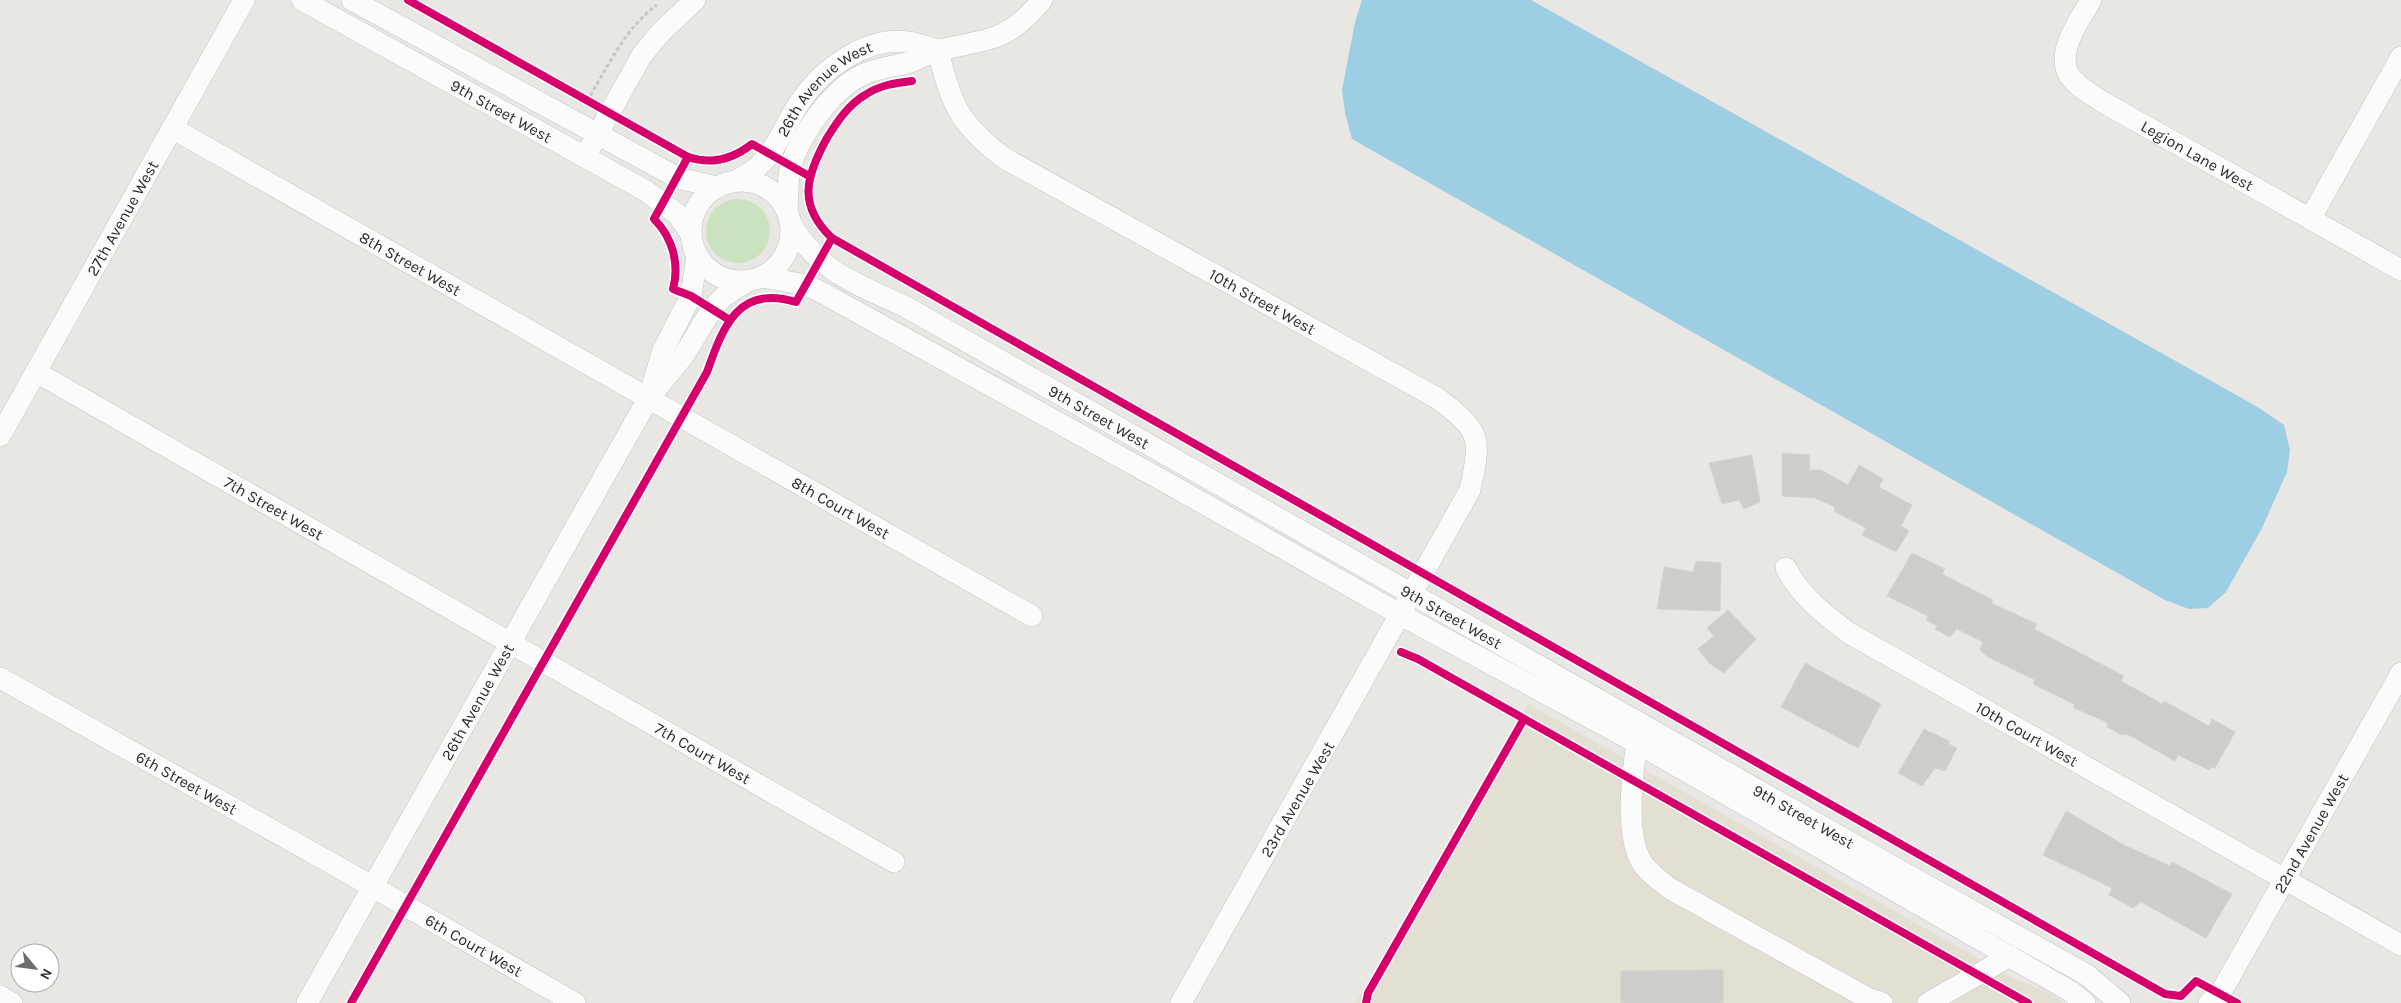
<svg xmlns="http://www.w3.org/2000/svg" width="2401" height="1003" font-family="Karla,sans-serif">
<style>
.education{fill:#e3dfd3}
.green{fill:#cbe2bf}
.water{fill:#9ecee4}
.building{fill:#cecdc9;stroke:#d4d3cf}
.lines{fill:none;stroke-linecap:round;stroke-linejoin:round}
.minor-casing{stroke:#c4c3c2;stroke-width:22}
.path{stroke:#c8c8c7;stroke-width:3;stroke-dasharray:4 2.5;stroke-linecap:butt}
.minor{stroke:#fcfbfb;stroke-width:21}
.cycleway-casing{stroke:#fff;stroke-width:11}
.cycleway{stroke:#d6006c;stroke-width:8}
.labels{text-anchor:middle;stroke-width:5;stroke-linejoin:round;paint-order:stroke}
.street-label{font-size:16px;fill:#2c2c2c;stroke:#fff}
</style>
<rect width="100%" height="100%" fill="#e9e7e3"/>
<path class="education" d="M1528,704L2015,979L2047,992L2063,1003H1356Z"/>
<circle class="green" cx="738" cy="231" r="32"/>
<path class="water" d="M1362,0H1531L2256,406L2284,425L2290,450L2287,472L2262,528L2226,592L2208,608L2189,609L2165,600L1352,139L1345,113L1342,90L1355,22Z"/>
<g class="building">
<path d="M1782,453L1810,455L1809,470H1821L1848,485L1859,465L1883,479L1879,487L1912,505L1901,526L1909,531L1896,552L1862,535L1866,528L1834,511L1835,507L1815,498L1782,496Z"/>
<path d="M1752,455L1760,502L1744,509L1739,500L1722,504L1709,463Z"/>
<path d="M1912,553L1945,569L1942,574L1993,600L1991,603L2037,624L2034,629L2124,676L2121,681L2162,704L2164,701L2209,726L2212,719L2235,732L2215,768L2212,767L2209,770L2178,755L2175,761L2127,734L2122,735L2107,727L2108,724L2104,721L2074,708V704L2033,684L2035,680L1988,657L1980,650L1983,642L1957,629L1950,637L1935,629L1937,626L1926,620L1928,616L1887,596Z"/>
<path d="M1696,561L1721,563L1720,611L1657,609L1664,567L1693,572Z"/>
<path d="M1728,610L1756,639L1724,673L1709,663L1698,649L1714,636L1707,628Z"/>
<path d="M1805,663L1881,704L1858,748L1781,707Z"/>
<path d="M1924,729L1949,741V744L1957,748L1945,771L1935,768L1922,786L1898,773Z"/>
<path d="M2066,811L2124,845L2170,866L2172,862L2232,894L2206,938L2141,902L2133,908L2109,895L2112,888L2043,855Z"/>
<path d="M1723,970V1003H1621V971Z"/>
</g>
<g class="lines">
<defs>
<g id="minor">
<path id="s1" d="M302,0L646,191L677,214L691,234"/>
<path d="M352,0L678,178L717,187"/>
<path id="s2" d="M2091,0C2080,20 2057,49 2068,73C2074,85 2091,94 2101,101L2401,270"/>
<path id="s3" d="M938,50C950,103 960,125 1004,158L1437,398C1448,406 1469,422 1474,435C1480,451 1473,474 1470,490L1181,1003"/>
<path id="s4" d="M172,128L1032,616"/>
<path d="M590,148L642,55L661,32L695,0"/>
<circle cx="741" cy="231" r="50"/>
<path id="s5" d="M733,182C776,163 777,135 800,102C822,69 866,36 908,42C918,43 928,48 938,50"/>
<path d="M787,211C788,197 787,179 791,165C801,134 831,91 860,76C875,68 891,67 907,63C918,60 928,53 939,50C988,39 1008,42 1042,0"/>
<path d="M2310,219L2401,57"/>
<path id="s6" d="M790,222C818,272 857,284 906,307L1911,877L2087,975L2120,1003"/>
<path d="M763,277L806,285L819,291L1162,480L1401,615L1637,743L2070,991L2085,1003"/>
<path id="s7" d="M36,372L894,862"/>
<path d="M652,387L663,350L691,296L697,256"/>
<path id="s8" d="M0,436L244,0"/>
<path id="s9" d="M1786,568C1801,597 1824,614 1849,633L2401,945"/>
<path id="s10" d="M0,678L338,867L575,1003"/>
<path d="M1637,743C1632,775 1625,832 1641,861C1646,871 1660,880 1669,888L1867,998L1882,1003"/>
<path d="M0,996L12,1003"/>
<path id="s11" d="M307,1003L648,399L684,355L712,309L723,297L748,281"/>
<path d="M1928,1003L2010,956"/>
<path id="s12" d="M2209,1003L2220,994L2401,673"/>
</g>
</defs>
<use href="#minor" class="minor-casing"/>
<path class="path" d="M587,101C608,67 624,29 657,5"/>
<use href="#minor" class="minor"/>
<defs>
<g id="cycleway">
<path d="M408,0L688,157C712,165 733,159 752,144L809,176"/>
<path d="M912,81C895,83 880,85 865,95C848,105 837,122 827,138C806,176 797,205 832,238L2165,994L2181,996L2196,981L2237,1003"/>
<path d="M688,157L654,219C672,237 680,263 673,289L691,296L728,319"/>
<path d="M1401,652L1418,659L2028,1003"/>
<path d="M351,1003L707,372C723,327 738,284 796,302L832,238"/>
<path d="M1366,1003L1368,993L1524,719"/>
</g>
</defs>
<use href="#cycleway" class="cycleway-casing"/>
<use href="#cycleway" class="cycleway"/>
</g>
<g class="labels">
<g class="street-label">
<text dy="6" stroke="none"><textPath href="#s5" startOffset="134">26th Avenue West</textPath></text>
<text dy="6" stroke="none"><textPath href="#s1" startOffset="228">9th Street West</textPath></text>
<text dy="6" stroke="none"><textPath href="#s2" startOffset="234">Legion Lane West</textPath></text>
<text dy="6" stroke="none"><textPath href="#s8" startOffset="250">27th Avenue West</textPath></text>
<text dy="6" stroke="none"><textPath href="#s4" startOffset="274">8th Street West</textPath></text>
<text dy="6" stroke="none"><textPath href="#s3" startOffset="426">10th Street West</textPath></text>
<text dy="6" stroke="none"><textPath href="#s6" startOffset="369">9th Street West</textPath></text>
<text dy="6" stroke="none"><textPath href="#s7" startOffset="274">7th Street West</textPath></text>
<text dy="6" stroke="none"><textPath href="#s4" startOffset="769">8th Court West</textPath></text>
<text dy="6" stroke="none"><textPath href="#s6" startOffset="774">9th Street West</textPath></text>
<text dy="6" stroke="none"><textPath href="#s11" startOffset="346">26th Avenue West</textPath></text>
<text dy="6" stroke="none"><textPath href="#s9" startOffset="296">10th Court West</textPath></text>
<text dy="6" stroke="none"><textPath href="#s7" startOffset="768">7th Court West</textPath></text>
<text dy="6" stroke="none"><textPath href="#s10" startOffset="214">6th Street West</textPath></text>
<text transform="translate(1297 799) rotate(-60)" y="6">23rd Avenue West</text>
<text dy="6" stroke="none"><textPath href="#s6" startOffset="1179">9th Street West</textPath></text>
<text dy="6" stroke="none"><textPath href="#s12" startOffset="199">22nd Avenue West</textPath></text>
<text dy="6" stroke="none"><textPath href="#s10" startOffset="544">6th Court West</textPath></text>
</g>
</g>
<g transform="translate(35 968) rotate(119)"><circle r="24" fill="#ffffff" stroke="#ababab"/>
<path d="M0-4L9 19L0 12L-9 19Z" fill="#6e6d6c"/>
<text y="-8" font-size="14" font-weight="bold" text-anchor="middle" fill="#2c2c2c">N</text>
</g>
</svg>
